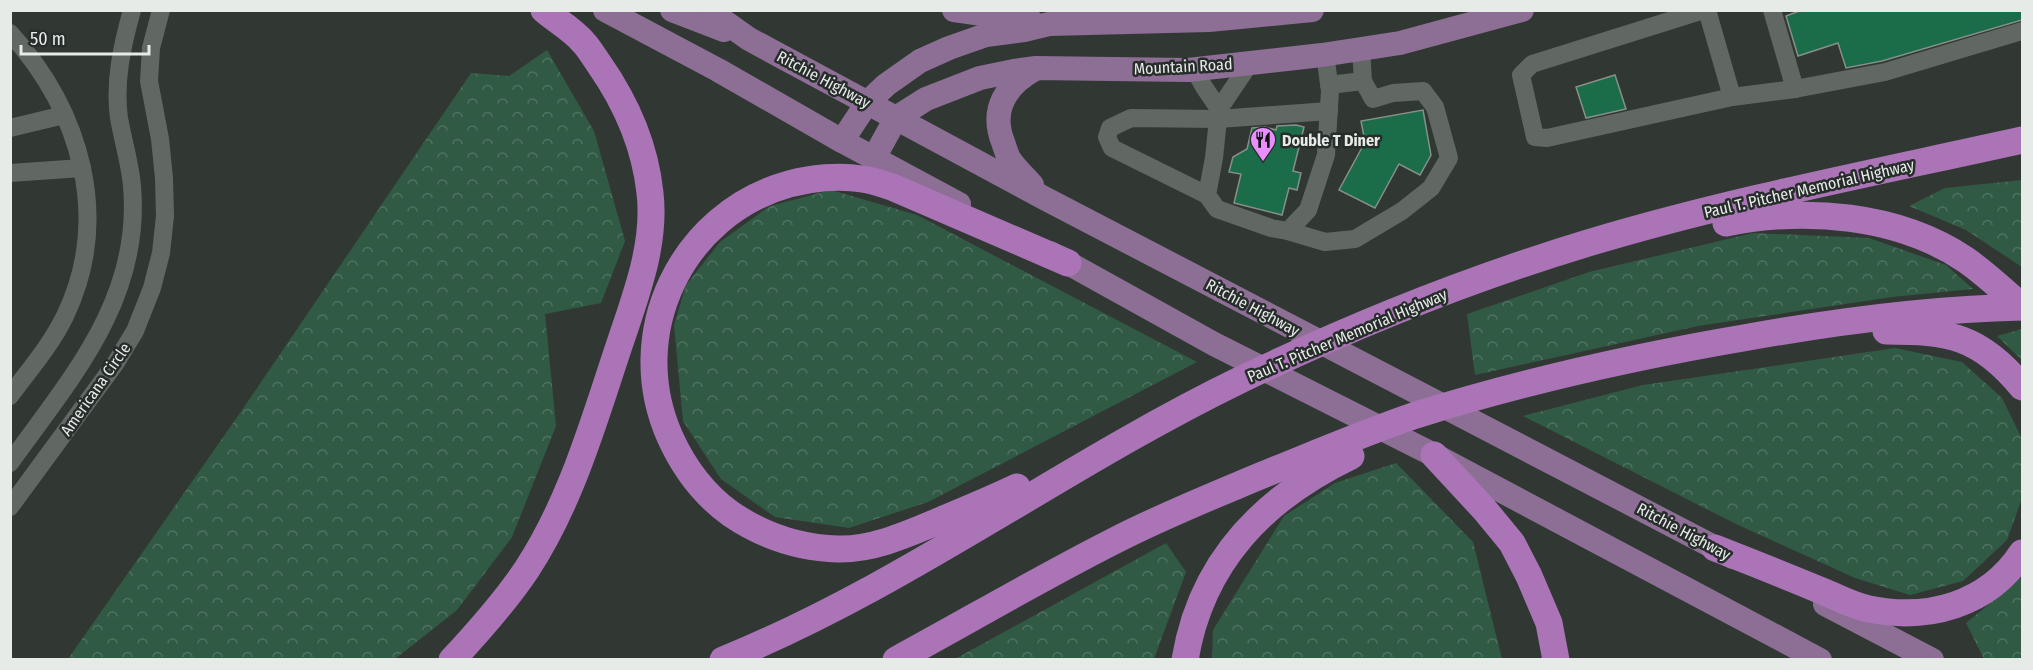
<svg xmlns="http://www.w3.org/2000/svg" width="2033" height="670" font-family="'Fira Sans Condensed',sans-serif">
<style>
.forest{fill:url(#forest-crowns)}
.building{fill:#1b6d49;stroke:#878f8a;stroke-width:1.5}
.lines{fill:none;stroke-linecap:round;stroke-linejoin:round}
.minor{stroke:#616864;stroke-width:18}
.major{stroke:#8d6f95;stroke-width:24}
.highway{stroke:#aa74b6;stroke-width:27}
.labels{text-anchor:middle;stroke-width:5;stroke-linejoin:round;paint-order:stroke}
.street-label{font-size:16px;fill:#e6ebe8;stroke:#272d2a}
.poi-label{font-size:16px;font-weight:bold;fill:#e6ebe8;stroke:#272d2a;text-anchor:start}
</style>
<defs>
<pattern id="forest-crowns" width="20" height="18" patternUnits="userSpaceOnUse" patternTransform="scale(1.5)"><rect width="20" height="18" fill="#315a45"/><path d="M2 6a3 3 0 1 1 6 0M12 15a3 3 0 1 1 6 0" fill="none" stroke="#4f7260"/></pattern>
</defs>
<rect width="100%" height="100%" fill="#313834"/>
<g class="forest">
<path d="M547,50L594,131L625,241L601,303L545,314L556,426L512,537L457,610L395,659H68L240,413L471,73L509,76Z"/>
<path d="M2022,180V267L1966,230L1909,206L1945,188Z"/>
<path d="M831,190L917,215L1197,362L928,502L849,528L775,517L721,479L683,421L674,325L686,285L720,242L770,206Z"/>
<path d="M1753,233L1869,238L1946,265L1973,289L1892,297L1698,326L1475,375L1467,314L1589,272Z"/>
<path d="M2022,329V360L1997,336Z"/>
<path d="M1895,348L1962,362L2002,398L2022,439V498L2007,540L1963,581L1910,595L1855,578L1736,524L1523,416L1643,385Z"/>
<path d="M1396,463L1473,542L1502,659H1212L1213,630L1284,516L1335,483Z"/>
<path d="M1166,543L1186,572L1154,659H955Z"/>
<path d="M2022,577V659H1984L1966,623Z"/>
</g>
<g class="building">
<path d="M1802,10H2022V20L1882,61L1846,68L1838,43L1798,56L1786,16Z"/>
<path d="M1615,75L1626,109L1586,118L1576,87Z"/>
<path d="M1423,110L1431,155L1420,175L1399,164L1375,208L1339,190L1365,142L1361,121Z"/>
<path d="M1296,125L1304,127L1293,171L1301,173L1297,190L1289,188L1282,215L1234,203L1241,174L1229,172L1233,157L1247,149L1252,128L1265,127L1276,130L1277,126Z"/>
</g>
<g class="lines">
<g class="minor">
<path d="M1704,10L1532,64L1521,75L1535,137L1547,138L1732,97"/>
<path d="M1707,10L1732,97L1795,89L1885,72L2022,31"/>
<path d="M1772,10L1795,89"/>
<path d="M10,33C81,111 112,218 65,316C51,345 29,370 10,396"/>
<path d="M1194,69L1204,87L1219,109L1250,63"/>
<path d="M1329,85L1363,81L1361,49"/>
<path d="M1219,109L1214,158L1207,195L1217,209L1271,228L1288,231L1308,210L1326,155L1330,91L1325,54"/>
<path d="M10,128L64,115"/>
<path d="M10,173L82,168"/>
<path d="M1207,195L1112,148L1107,137L1110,128L1131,118L1218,119L1329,111"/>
<path d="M1288,231L1325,242L1355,239L1402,211L1431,188L1449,158L1435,107L1423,91L1393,93L1373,99L1363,81"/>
<path d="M10,463C71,378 142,299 132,186C130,163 123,141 119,118C114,82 122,46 132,10"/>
<path d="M10,507L115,364L135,331L152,288L161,253L165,216L164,178L160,139L149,81L151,48L161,10"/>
</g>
<g class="major">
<path d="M605,10L718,70L842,141L959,204"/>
<path d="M672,10L724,30"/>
<path d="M708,10L749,39L1044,198L1733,557"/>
<path d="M954,10L1031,21"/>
<path d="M842,141L867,103L886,85L920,61L949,48L986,35L1024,30L1049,24L1209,20L1312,10"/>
<path d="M874,158L896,118L926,99L980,78L1014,71L1036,68L1188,70L1322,55L1400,43L1522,10"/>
<path d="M1032,185C1025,177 1016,169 1010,160C1007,155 1005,148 1003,142C990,109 1006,85 1035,69"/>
<path d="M1050,253L1214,344L1434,455L1820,660"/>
<path d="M1825,604L1932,660"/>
</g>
<g class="highway">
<path d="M1726,223C1805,207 1898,214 1966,260C1986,274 2004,291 2022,307"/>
<path d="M1886,331C1949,331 1980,336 2022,387"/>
<path d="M1434,455L1484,509L1512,543L1529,576L1549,623L1556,660"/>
<path d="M1017,487C994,498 970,508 946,518C912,532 875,550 838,549C799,548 762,535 731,514C703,494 684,468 670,437C624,334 681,214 789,184C811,178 839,175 862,179C872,180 882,184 892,187L1068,263"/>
<path d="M1715,548C1751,562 1786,576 1822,591C1837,597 1853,606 1869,609C1928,621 1988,605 2022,553"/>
<path d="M452,660C479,631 505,602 527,569C572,500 594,420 620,343C636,295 656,244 650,193C645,145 627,104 599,64C594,57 589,48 583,42C573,30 557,21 544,10"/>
<path d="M723,660C905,586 1063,466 1240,380C1352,326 1469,279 1588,243C1731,200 1878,172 2022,140"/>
<path d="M896,660C968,621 1039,579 1112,542C1160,517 1210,497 1260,476C1312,455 1363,433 1416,415C1525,381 1637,356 1749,337C1839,321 1930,309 2022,307"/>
<path d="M1185,660C1201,561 1264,498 1351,456"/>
</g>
</g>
<defs>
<symbol id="restaurant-pin" viewBox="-11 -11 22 30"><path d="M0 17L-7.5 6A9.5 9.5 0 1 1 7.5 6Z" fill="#e98efe" stroke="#272d2a"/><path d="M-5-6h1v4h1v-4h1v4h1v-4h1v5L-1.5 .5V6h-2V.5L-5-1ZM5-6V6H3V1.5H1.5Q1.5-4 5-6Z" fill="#111"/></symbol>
</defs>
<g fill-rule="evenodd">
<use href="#restaurant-pin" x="1248" y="125" width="30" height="40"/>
</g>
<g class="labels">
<g class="street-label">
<text transform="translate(1183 66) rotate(-3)" y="6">Mountain Road</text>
<text transform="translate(824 79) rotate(28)" y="6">Ritchie Highway</text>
<text transform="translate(1809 188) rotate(-13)" y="6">Paul T. Pitcher Memorial Highway</text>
<text transform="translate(1253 307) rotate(28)" y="6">Ritchie Highway</text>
<text transform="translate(1347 335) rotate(-23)" y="6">Paul T. Pitcher Memorial Highway</text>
<text transform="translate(95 389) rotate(-55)" y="6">Americana Circle</text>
<text transform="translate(1684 531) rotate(28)" y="6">Ritchie Highway</text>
</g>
<g class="poi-label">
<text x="1282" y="146">Double T Diner</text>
</g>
</g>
<rect width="2033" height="670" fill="none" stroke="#e6ebe8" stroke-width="24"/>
<path d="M21 45v9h128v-9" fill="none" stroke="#e6ebe8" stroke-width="3"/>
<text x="30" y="45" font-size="18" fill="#e6ebe8" stroke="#272d2a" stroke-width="4.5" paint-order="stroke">50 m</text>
</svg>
